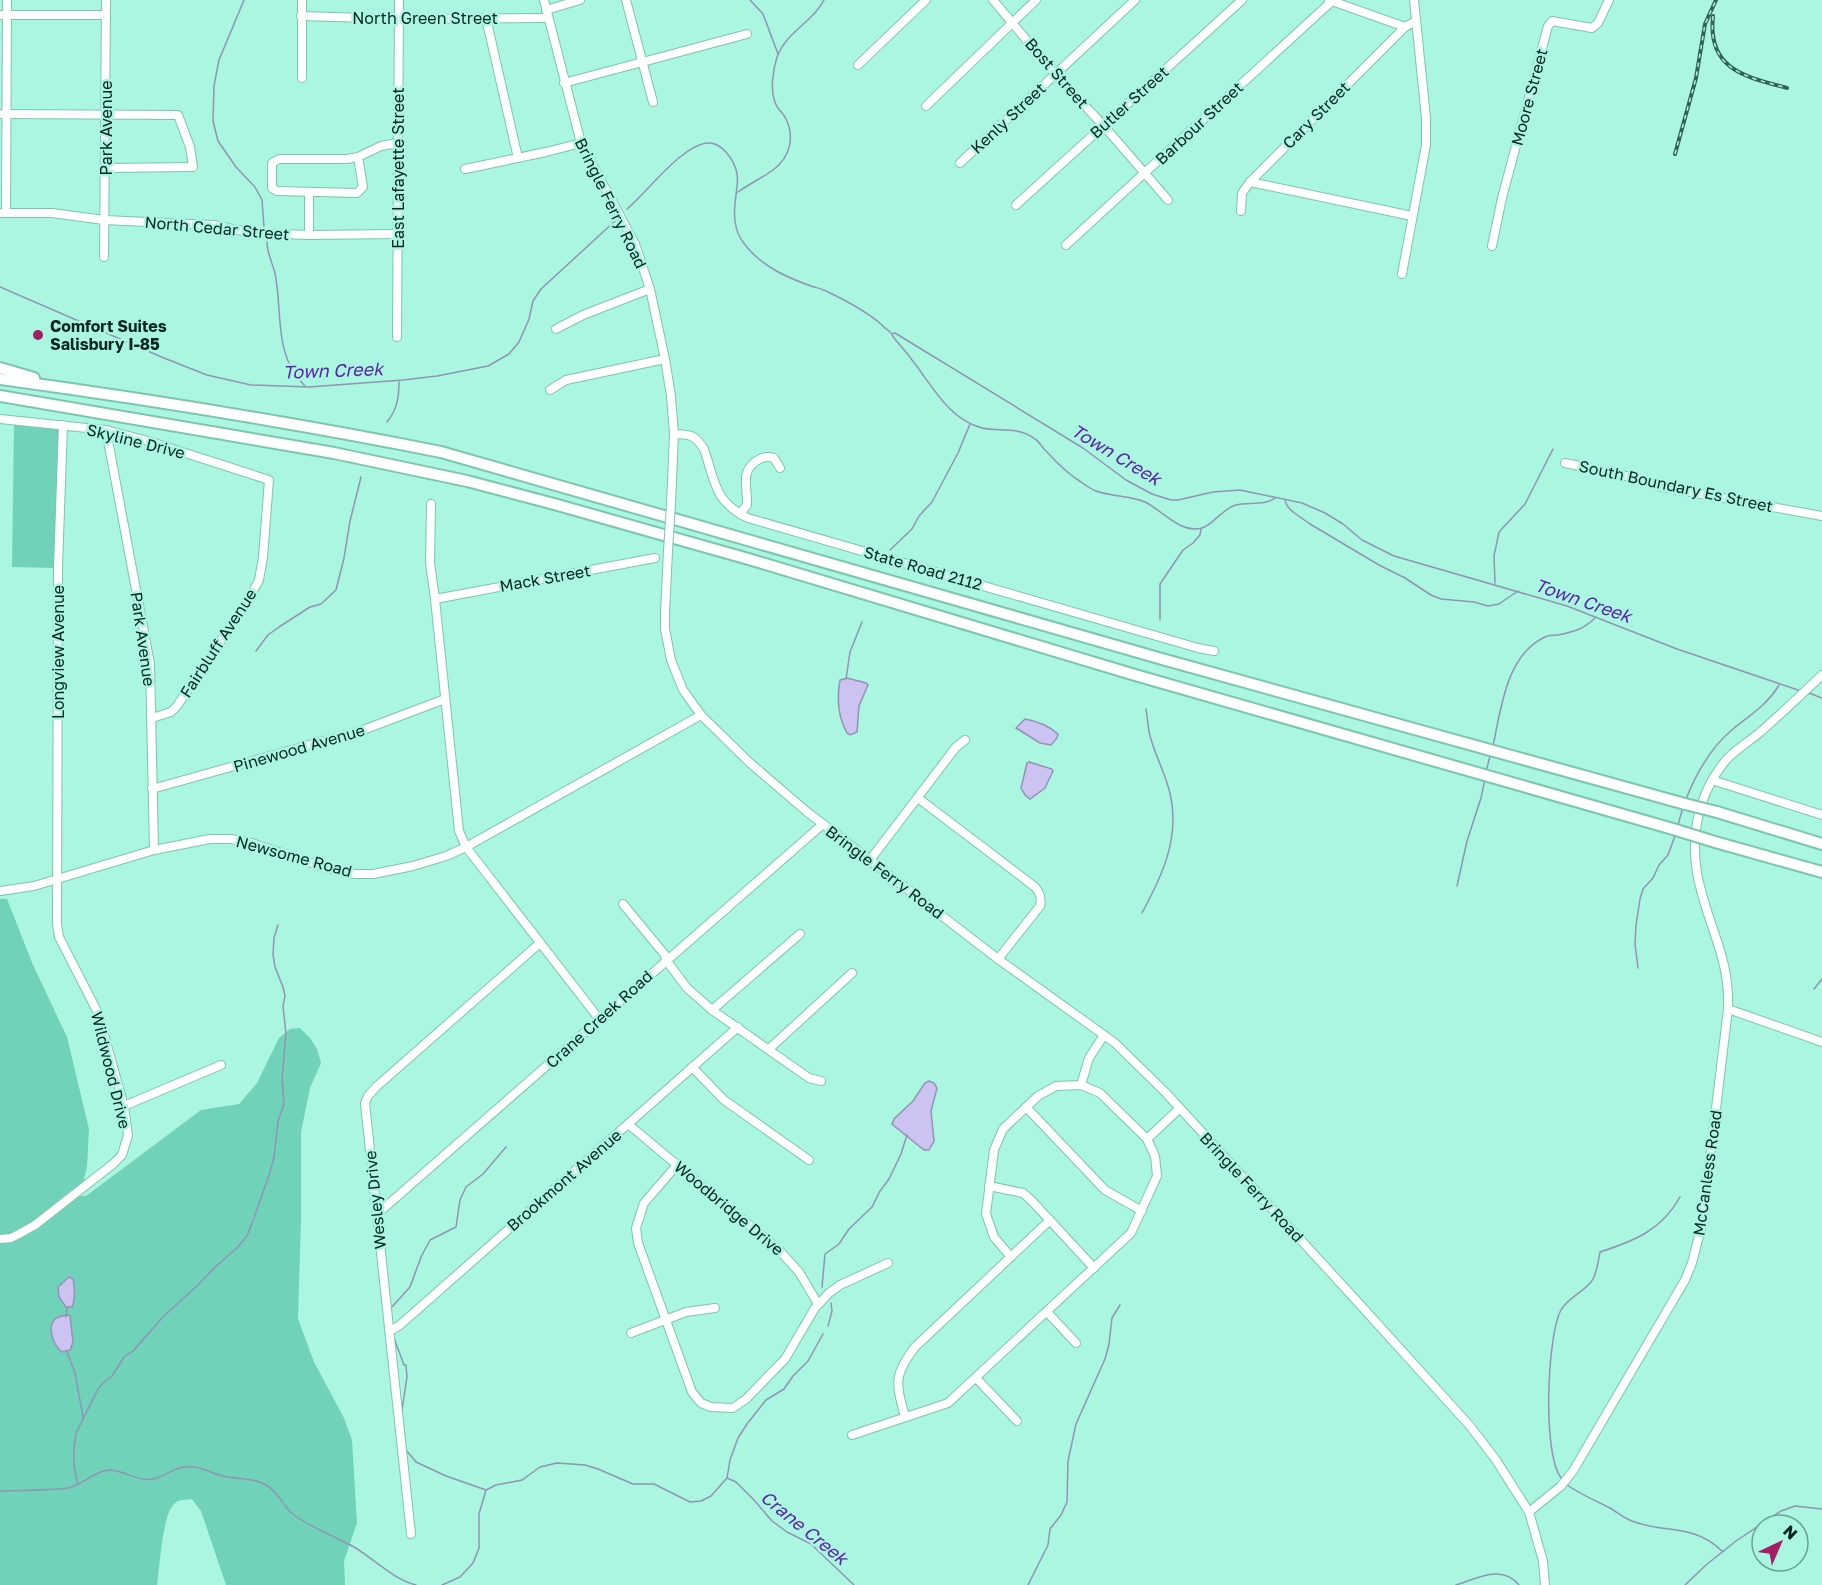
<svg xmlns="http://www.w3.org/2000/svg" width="1822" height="1585" font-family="'Golos Text',sans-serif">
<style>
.green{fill:#70d3b9}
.water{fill:#cdc3f2;stroke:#9194b3;stroke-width:1.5}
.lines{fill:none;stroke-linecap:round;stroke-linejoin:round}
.stream{stroke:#9194b3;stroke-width:1.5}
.minor-casing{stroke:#7bc6b1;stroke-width:10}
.highway-casing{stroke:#7bc6b1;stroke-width:14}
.minor{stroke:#fff;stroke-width:8}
.highway{stroke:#fff;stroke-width:10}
.rail-casing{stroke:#346156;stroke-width:4}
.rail{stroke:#aaf6e0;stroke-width:1.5;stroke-dasharray:4.5;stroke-linecap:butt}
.minor-bridge-casing{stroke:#7bc6b1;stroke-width:10;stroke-linecap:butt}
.highway-bridge-casing{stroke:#7bc6b1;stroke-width:14;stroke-linecap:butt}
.minor-bridge{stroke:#fff;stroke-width:8}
.highway-bridge{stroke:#fff;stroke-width:10}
.poi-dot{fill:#a51d65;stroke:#aaf6e0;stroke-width:2}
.labels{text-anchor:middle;stroke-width:5;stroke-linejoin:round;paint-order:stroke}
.street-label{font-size:16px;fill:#05261f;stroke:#aaf6e0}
.poi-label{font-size:16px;font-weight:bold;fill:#05261f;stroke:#aaf6e0;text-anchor:start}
.water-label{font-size:18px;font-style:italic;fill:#5a25aa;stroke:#aaf6e0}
</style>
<rect width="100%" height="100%" fill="#aaf6e0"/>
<g class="green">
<path d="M14,423L60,427L55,568L12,567Z"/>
<path d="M0,899H7L33,965L67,1037L89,1129L87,1167L80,1196H86L201,1110L239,1104L257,1083L279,1038L290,1029L300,1028L310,1038L317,1049L321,1063L310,1088L301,1132V1220L298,1319L314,1362L344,1418L352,1440L357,1523L344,1561L345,1585H226L201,1511L192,1499C186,1500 178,1499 174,1504C162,1516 160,1567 157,1585H0Z"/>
</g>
<g class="water">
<path d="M847,678L866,683L868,685L859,706L857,732L850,735L847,733C838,717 837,697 840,680Z"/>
<path d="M1025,719C1037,721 1049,726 1058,734L1057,738L1051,745L1040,743L1016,728Z"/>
<path d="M1029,762L1052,769L1053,771L1045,788L1030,799L1025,795L1021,788L1027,763Z"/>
<path d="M929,1081L934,1083L937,1088L931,1111L934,1141L929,1150H924L892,1124L894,1119L913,1101L925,1083Z"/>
<path d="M69,1277L73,1279C75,1287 75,1300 72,1307H66L59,1297L58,1287Z"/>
<path d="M68,1315L70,1316L73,1342L70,1350L62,1352C54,1346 47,1329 54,1320C57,1316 63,1316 68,1315Z"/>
</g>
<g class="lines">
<g class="stream">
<path d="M244,0L219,60L214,86L213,121L218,141L236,167L255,187L262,200L264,227"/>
<path d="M750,0L763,14L778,54"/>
<path d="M738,192C749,184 762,178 773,170C791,157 795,135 785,117C782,112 777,109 775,102C770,89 773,70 777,57C786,32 813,22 824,0"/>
<path d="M627,209C646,194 685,140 711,143C718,144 722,148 726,152C748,178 731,193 735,221C736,230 740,239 746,246C763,267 786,277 811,286C817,288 823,289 828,292C847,301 866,311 882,325C885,329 889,330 892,334L895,333L1083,448L1126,480L1152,494L1171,500H1178L1213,492L1240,490L1302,503L1325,513L1343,524L1362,540L1394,556L1567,606L1677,649L1801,691"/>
<path d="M267,242C267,253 272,262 275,273C283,313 273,355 305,386"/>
<path d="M0,287L164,358L207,375L251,385L309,387L403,380L437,376L488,366L509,354L519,342L529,319L533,301L541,289L615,221"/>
<path d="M892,335C898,344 906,351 912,360C932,385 948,419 982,428C1001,432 1017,426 1035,439C1040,442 1042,448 1047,452C1057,463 1068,474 1081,482C1085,485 1091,489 1096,491C1112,497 1129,495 1145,502C1162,510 1180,534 1202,528C1213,525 1222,509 1236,505C1249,502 1264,506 1275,498"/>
<path d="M387,422C397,410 399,397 399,382"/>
<path d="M1285,501L1288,507L1293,512L1310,524L1379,565L1405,578L1431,595L1441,599L1474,602L1488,606L1499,604L1518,591"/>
<path d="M890,550L912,529L919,516L932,502L958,453L970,424"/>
<path d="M1495,583L1494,556L1499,532L1525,504L1553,449"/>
<path d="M1160,620V584L1183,550L1193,543L1200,535L1201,529"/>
<path d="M256,651L268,635L279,627L310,607L321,604L336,590L344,558L350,521L361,477"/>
<path d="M846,679L850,652L862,622"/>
<path d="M1809,693L1822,698"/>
<path d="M1493,746C1501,709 1506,655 1545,637C1549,635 1554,635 1558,635C1573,632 1584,629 1595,618"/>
<path d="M1486,772L1490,756"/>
<path d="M1686,799C1696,774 1711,747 1733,729C1749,716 1768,704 1779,685"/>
<path d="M1678,825L1683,807"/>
<path d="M1457,886L1467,841L1481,798L1485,779"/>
<path d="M1142,913C1162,876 1179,840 1171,798C1167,775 1154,755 1149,732C1148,724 1147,716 1146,709"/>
<path d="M1638,968L1635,944L1636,925L1640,899L1643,889L1653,878L1659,865L1668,855L1675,836"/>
<path d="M1814,989L1822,979"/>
<path d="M822,1287L825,1254L839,1244L849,1229L872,1207L880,1191L889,1179L901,1154L907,1135"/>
<path d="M391,1308L410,1287L421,1257L430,1240L456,1227L460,1200L466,1187L483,1174L506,1147"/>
<path d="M66,1317L67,1307"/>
<path d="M828,1326L832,1311L831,1303"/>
<path d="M394,1338L404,1365H406L407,1377L402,1410"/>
<path d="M67,1352L75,1373L83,1417"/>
<path d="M403,1421L405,1443"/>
<path d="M406,1450L416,1462L446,1476L486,1490"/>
<path d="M727,1478L730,1460L738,1438L747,1424L766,1400L784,1389L793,1376L808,1361L823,1334"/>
<path d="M1562,1479C1542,1457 1547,1336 1561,1310C1568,1298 1582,1293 1591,1282C1597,1275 1598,1261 1600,1252C1634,1241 1662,1230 1680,1197"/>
<path d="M78,1485L74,1466V1449L76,1433L98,1389L104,1382L112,1376L124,1357L133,1351L163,1317L199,1284L215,1267L237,1248L247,1236L254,1218L270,1172L274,1157L278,1121L284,1104L282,1078L286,1034L283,1006L285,996L283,987L275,967L273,955L274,938L278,925"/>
<path d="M1567,1485C1580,1494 1594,1500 1608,1507C1616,1511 1623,1518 1632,1521C1665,1534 1693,1523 1722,1551H1724"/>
<path d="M0,1491C23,1490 45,1491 68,1488C83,1485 94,1471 109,1470C125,1470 137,1482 153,1479C162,1477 170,1471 179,1468C199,1463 209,1474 227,1477C240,1479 254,1478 266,1485C279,1492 283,1507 294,1515C312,1528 334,1536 354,1547C374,1559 393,1579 416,1585"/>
<path d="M442,1585L460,1577L473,1563L479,1548V1514L486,1490L496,1485L522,1480L540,1467L557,1463L585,1465L598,1469L633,1484H654L690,1502L701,1501L711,1496L727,1478L736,1482L754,1500L772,1521L787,1532L811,1544L854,1585"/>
<path d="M1028,1585L1048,1545L1050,1529L1061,1515L1067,1502L1068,1461L1076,1424L1105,1359L1109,1344L1112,1318L1120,1305"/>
<path d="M1456,1585C1478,1578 1502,1564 1519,1585"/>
<path d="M1685,1585L1706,1565L1736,1541L1781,1511L1795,1506L1822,1509"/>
</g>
<defs>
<g id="minor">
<path d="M544,0L581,143L635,244L650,289L665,359L671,396L674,434L671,504"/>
<path d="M626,0L653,102"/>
<path d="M993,0L1055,74L1103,125L1168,200"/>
<path d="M1329,0L1405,27"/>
<path d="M546,10L580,0"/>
<path d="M0,15H106"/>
<path d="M301,16L399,19L548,18"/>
<path d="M486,18L518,158"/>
<path d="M858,65L926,0"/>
<path d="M302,78V0"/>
<path d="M564,83L747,34"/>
<path d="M926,106L1036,0"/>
<path d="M0,114L178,115L190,147L193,167L106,168"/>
<path d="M358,157L363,187L357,193L277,191L272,188V163L279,159H347L358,157L381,146L398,143"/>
<path d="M960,163L1135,0"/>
<path d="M465,169L546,152L581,143"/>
<path d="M1250,182L1412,216"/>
<path d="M1016,205L1242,0"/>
<path d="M1241,211L1242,193L1250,182L1405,27L1416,21"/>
<path d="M0,213H52L104,220L213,225L253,233L309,235L398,234"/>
<path d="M6,213L7,0"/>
<path d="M309,235V193"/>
<path d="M1066,245L1332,1"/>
<path d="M1492,246L1502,198L1548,26L1552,21L1592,28L1598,23L1609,0"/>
<path d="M104,257L106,0"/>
<path d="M1402,274L1426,145V118L1414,0"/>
<path d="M556,329L583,315L650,289"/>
<path d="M397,337L399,0"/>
<path d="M550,390L566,380L665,359"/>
<path d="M0,419L106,430L148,441L269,480L263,557L259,580L250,597L177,706L171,712L152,718"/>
<path d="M106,430L150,664L154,850"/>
<path d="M674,434C690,434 695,435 704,449C715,481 714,502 748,518L1198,648L1214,651"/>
<path d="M1565,463L1640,479L1657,486L1822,516"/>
<path d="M431,504L430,563L435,599L459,831L466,847L600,1020"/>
<path d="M740,514L747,505C748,489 740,473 755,462C762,457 766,456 774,458L780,468"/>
<path d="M668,551L665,613V629L671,660L683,690L701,715L749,762L806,811L998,959L1115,1043L1166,1093L1354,1298L1470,1426L1496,1460L1529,1512L1543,1561L1545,1585"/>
<path d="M435,599L655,558"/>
<path d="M1712,780L1822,815"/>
<path d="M152,789L363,730L445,699"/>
<path d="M918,798L1035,887C1040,893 1042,898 1040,906L998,959"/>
<path d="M870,860L956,747L965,740"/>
<path d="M0,891L34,886L154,850L210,839H231L252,843L326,868L355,874H373L413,866L446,856L466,847L701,715"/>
<path d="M623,904L665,955L666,960L687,988L712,1010L809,1078L821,1081"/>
<path d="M1728,1009L1822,1042"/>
<path d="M712,1010L800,934"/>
<path d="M769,1049L852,973"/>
<path d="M692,1067L724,1100L809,1160"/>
<path d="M1081,1085L1089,1058L1104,1035"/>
<path d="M124,1106L221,1065"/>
<path d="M1026,1107L1105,1190L1142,1211"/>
<path d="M628,1124L779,1250L799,1272L818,1304"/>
<path d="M1147,1139L1180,1108"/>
<path d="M677,1165L644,1203L636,1228L638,1243L692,1392L701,1403L711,1407L733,1408L746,1399L785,1359L815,1308L829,1293L840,1285L888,1263"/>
<path d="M989,1186L1023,1193L1032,1201L1094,1268"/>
<path d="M376,1215L823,824"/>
<path d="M0,1239L11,1238L19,1234L35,1225L113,1164L122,1155L128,1135L124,1106L98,1013L59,937L57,924L58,567L63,425"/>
<path d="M1047,1312L1076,1343"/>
<path d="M390,1331L400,1325L738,1027"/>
<path d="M631,1333L686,1312L715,1308"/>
<path d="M976,1378L1017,1421"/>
<path d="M905,1417C896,1383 893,1376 915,1347L1050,1220"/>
<path d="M852,1435L948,1403L1131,1233L1157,1176L1155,1156L1147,1139L1100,1093L1081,1085L1056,1086L1038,1096L1003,1129L994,1150L986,1214L994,1237L1011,1257"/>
<path d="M1529,1512L1561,1486L1573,1471L1685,1280L1692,1263L1702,1224L1728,1009C1730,964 1713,935 1702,894C1688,847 1694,799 1726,760C1735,750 1748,742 1758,734C1780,715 1801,695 1822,675"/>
<path d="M411,1534L365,1103L368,1096L376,1087L540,943"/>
</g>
<g id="highway">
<path d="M0,368L34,378"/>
<path d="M0,379C147,399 295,423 441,452L1162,659L1685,804"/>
<path d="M0,396L334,453L467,481L554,504L752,560L1135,675L1673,829"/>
<path d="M1717,812L1822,844"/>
<path d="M1715,842L1822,872"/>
</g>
</defs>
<use href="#minor" class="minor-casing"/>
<use href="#highway" class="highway-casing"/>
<use href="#minor" class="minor"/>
<use href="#highway" class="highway"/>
<defs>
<g id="rail">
<path d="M1713,16C1707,70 1746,77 1787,88"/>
<path d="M1675,154L1696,78L1705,24L1716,0"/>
</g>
</defs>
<use href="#rail" class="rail-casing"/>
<use href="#rail" class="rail"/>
<defs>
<path id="minor-bridge" d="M668,551L671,504"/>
<g id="highway-bridge">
<path d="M1685,804L1717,812"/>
<path d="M1673,829L1715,842"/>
</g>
</defs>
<use href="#minor-bridge" class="minor-bridge-casing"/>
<use href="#highway-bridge" class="highway-bridge-casing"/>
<use href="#minor-bridge" class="minor-bridge"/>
<use href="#highway-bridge" class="highway-bridge"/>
</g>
<circle class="poi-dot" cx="38" cy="335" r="6"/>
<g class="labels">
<g class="street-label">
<text x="425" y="24">North Green Street</text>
<text transform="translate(1057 73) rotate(49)" y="6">Bost Street</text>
<text transform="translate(1529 97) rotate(-75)" y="6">Moore Street</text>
<text transform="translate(1129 102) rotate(-42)" y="6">Butler Street</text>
<text transform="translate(1316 115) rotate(-45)" y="6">Cary Street</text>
<text transform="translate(1008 118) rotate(-43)" y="6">Kenly Street</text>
<text transform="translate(1199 123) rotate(-43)" y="6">Barbour Street</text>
<text transform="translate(106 128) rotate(-90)" y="6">Park Avenue</text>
<text transform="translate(398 168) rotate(-90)" y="6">East Lafayette Street</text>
<text transform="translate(611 203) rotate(64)" y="6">Bringle Ferry Road</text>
<text transform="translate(217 228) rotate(5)" y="6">North Cedar Street</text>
<text transform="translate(136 441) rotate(14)" y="6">Skyline Drive</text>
<text transform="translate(1676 486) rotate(12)" y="6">South Boundary Es Street</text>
<text transform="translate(923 568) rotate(16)" y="6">State Road 2112</text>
<text transform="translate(545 578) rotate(-10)" y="6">Mack Street</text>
<text transform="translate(143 639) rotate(82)" y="6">Park Avenue</text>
<text transform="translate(218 643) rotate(-57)" y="6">Fairbluff Avenue</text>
<text transform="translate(58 652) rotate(-90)" y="6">Longview Avenue</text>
<text transform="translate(299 748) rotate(-16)" y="6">Pinewood Avenue</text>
<text transform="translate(294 856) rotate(15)" y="6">Newsome Road</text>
<text transform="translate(885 872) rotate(37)" y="6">Bringle Ferry Road</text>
<text transform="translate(599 1019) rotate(-42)" y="6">Crane Creek Road</text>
<text transform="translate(111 1070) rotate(76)" y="6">Wildwood Drive</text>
<text transform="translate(1707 1173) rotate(-82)" y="6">McCanless Road</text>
<text transform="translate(564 1180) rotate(-41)" y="6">Brookmont Avenue</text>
<text transform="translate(1252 1187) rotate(47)" y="6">Bringle Ferry Road</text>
<text transform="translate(375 1200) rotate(-96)" y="6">Wesley Drive</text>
<text transform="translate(729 1208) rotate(40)" y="6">Woodbridge Drive</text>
</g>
<g class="poi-label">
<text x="50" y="332">Comfort Suites<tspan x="50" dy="18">Salisbury I-85</tspan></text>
</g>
<g class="water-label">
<text transform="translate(333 371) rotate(-2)" y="6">Town Creek</text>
<text transform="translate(1116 455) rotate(31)" y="6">Town Creek</text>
<text transform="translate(1583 601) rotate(19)" y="6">Town Creek</text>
<text transform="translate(804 1528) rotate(39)" y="6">Crane Creek</text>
</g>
</g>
<g transform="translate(1780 1543) rotate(44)"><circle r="28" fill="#aaf6e0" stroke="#68a393" stroke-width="1.5"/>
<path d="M0-4.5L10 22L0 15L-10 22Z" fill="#a51d65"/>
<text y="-9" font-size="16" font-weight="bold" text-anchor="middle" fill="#05261f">N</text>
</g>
</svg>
